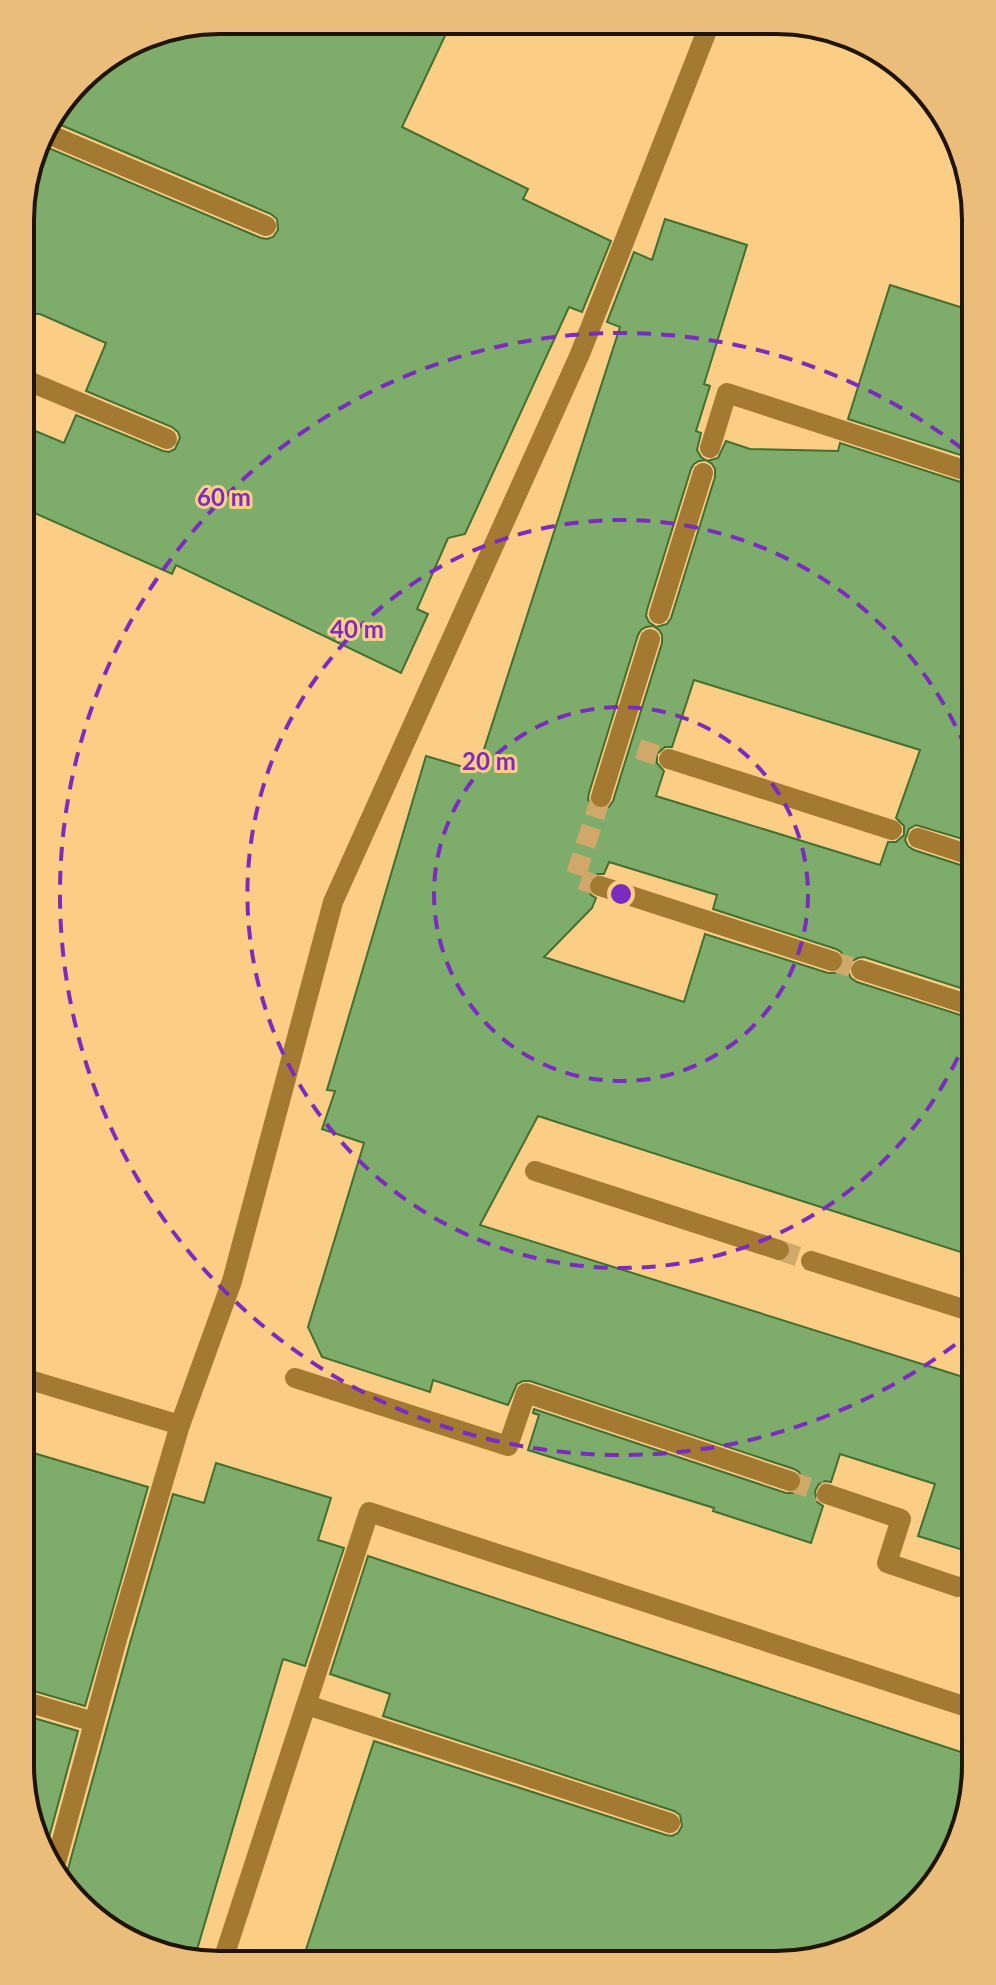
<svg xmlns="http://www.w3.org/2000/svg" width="996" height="1985" font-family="Lato,sans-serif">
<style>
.building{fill:#7dac6b;stroke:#436f31;stroke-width:2;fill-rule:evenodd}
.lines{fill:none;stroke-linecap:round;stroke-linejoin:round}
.minor-tunnel{stroke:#d0a86a;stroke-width:20;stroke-dasharray:20 10;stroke-linecap:butt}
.minor{stroke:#a47931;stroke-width:20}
.ring{fill:none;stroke:#7b2cbf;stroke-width:4;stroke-dasharray:14 10}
.rim{fill:none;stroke:#211400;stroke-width:4}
.centre{fill:#7b2cbf;stroke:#fccd85;stroke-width:4}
.ring-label{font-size:24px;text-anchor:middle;font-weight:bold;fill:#7b2cbf;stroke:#fccd85;stroke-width:6;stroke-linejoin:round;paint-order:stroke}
</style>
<rect width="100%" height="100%" fill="#fccd85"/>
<g class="building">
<path d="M220,20L452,21L402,127L528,189L523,199L611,241L582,312L569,307L465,534L448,538L417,609L428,614L401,673L176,565L172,574L21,507V425L64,443L76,415L163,451L169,452L175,449L180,438L178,432L172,427L86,391L106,343L40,314H22V194L37,143L261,238L267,239L273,237L278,230L277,219L271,214L49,120L88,70L144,35Z"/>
<path d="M665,219L747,245L704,384L710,386L696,431L701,433L697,450L701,457L707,461L718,458L726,441L750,449L838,451L840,443L976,487V843L916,825L909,829L905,840L908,846L914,850L976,870V993L864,957L858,958L852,961L848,972L851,978L857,982L976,1020V1257L538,1116L480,1225L976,1381V1554L918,1536L935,1484L840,1454L831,1482L825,1481L819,1484L815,1491L817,1502L823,1506L811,1543L713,1511L714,1508L528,1450L539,1415L533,1413L534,1409L786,1493H793L802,1486V1478L799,1472L794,1469L530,1381H523L517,1384L508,1405L433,1380L430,1392L322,1357L308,1327L364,1143L322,1129L335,1091L327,1090L426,756L477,771L620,327L607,322L634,252L652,260ZM699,461L706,460L712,464L715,469V477L671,618L667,624L656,627L649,622L646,616L647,610L691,469L694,464ZM646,627L653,626L659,630L662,635V643L613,801L609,807L598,810L591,805L588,799L589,793L638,635L641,630ZM694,680L920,750L896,818L904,826V835L896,842H888L880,865L656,796L664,771L657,763V754L665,747H672ZM609,862L717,895L713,909L836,949L841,952L844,958V966L835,973H828L705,934L684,1002L544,957L592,908L596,898L591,895L588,889V881L597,874H604Z"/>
<path d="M890,285L976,312V460L848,419Z"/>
<path d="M20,1449L148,1487L85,1706L20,1687Z"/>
<path d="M216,1463L331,1498L318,1540L344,1548L305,1666L283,1659L193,1963L88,1916L62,1877L68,1869L130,1643L173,1494L204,1503Z"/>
<path d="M368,1556L976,1757V1779L934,1887L840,1955L302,1962L374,1741L666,1835L672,1836L678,1833L682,1826L680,1815L674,1811L383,1716L390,1694L330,1674Z"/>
<path d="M20,1714L78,1731L45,1852L30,1829L20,1765Z"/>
</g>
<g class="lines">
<g class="minor-tunnel">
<path d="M638,749L669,759"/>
<path d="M600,886L575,878L601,797"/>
<path d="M832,961L861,970"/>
<path d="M779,1250L811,1261"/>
<path d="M790,1481L827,1494"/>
</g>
<g class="minor">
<path d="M41,131L266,226"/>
<path d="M21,378L167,439"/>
<path d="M710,448L727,393L976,474"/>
<path d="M659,614L703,473"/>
<path d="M669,759L892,830"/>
<path d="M601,797L650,639"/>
<path d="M918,838L976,857"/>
<path d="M600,886L832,961"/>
<path d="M861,970L976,1007"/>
<path d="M535,1171L779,1250"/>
<path d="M811,1261L976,1313"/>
<path d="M20,1377L180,1425"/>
<path d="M295,1378L508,1446L526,1393L790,1481"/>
<path d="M827,1494L901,1519L887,1563L958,1587L976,1584"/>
<path d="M20,1700L94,1722"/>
<path d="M307,1705L670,1823"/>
<path d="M55,1866L117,1639L180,1425L232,1281L333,902L580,354L710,23"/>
<path d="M222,1963L369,1512L976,1710"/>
</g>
</g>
<g class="ring">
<circle cx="621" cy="894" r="187"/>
<path d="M976 1013A374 374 0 1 1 976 775"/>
<path d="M974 1330A561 561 0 1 1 974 458"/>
</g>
<path d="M0 0H996V1985H0ZM220 34H776A186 186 0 0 1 962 220V1765A186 186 0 0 1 776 1951H220A186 186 0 0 1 34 1765V220A186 186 0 0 1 220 34Z" fill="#eabe7a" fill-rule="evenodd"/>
<path class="rim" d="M220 34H776A186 186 0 0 1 962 220V1765A186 186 0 0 1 776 1951H220A186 186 0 0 1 34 1765V220A186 186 0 0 1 220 34Z"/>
<circle cx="621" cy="894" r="12" class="centre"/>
<g class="ring-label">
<text x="224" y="506">60 m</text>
<text x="357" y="638">40 m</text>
<text x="489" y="770">20 m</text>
</g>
</svg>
